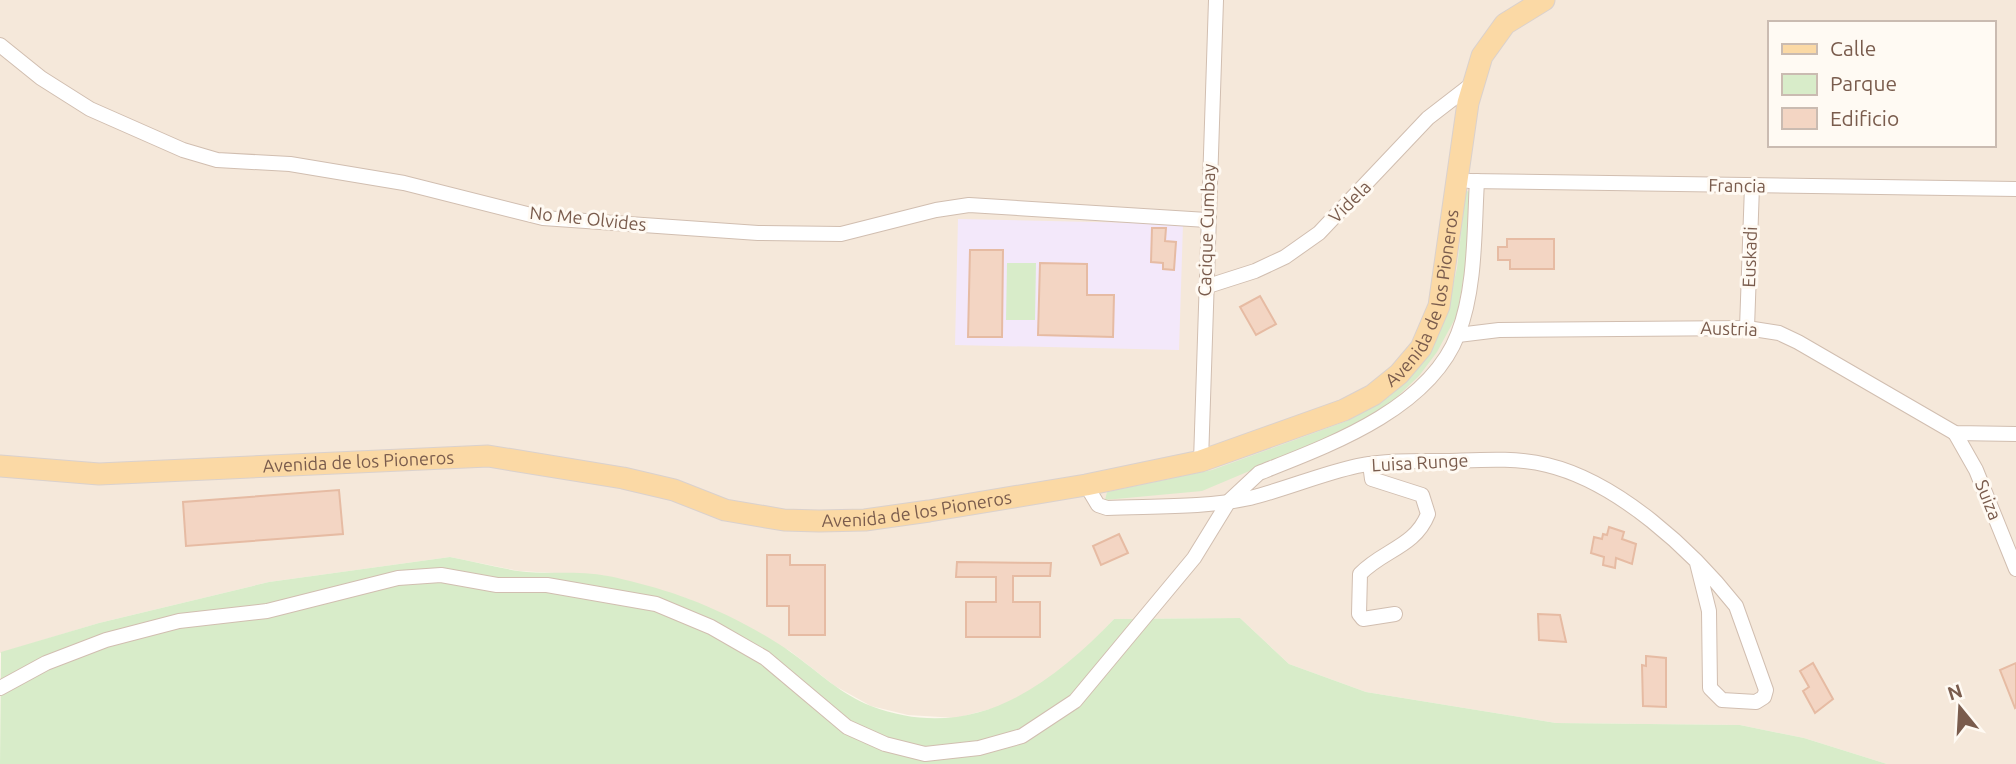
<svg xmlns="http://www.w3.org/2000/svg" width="2016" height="764" font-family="Ubuntu,sans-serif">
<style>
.residential{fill:#f5e8da;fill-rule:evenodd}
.education{fill:#f3e8fa}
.green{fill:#d8ecc9}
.building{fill:#f3d5c3;stroke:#e6bba3;stroke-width:2}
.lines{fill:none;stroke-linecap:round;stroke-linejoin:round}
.minor-casing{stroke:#d1beb0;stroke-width:16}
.primary-casing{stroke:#dad1cd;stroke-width:23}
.minor{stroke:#fff;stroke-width:14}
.primary{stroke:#fbd9a5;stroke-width:21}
.labels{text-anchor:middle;stroke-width:6;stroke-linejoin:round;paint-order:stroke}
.street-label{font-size:18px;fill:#7a5c4d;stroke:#fffaf3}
</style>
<rect width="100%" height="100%" fill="#fdf6ec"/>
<path class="residential" d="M0,0H2016V764H1887L1804,738L1740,725L1556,723L1366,692L1289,664L1240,618L1114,619L1083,652L1042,686L1002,706L956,718L908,715L871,706L835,686L790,651L689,599L607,576L519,571L450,557L269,582L99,623L0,653ZM1769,23H1993V145H1769Z"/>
<path class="education" d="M958,219L1183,224L1179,350L955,345Z"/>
<g class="green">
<path d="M1466,191L1472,192L1465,269L1457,315L1437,352L1419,376L1383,410L1347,430L1202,491L1105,500L1107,492L1212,470L1347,421L1390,396L1421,363L1447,311L1457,268Z"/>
<path d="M1007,263H1036L1035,320H1006Z"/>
<path d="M450,557C472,561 495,567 518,571C547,575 578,570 608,576C629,580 669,591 689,599C723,612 763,632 792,653C817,671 842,695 871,706C971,744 1048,688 1114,619L1240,618L1289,664L1366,692L1556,723L1740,725L1804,738L1887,764H0L1,652L99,623L269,582Z"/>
</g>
<g class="building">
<path d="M1152,228H1166L1165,241L1176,242L1174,270L1163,269V263L1151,262Z"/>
<path d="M1507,239H1554V269H1510V260H1498V247H1507Z"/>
<path d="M970,250H1003L1002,337H968Z"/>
<path d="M1040,263L1087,264V295H1114L1113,337L1038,335Z"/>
<path d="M1260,296L1276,324L1256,335L1240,307Z"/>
<path d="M339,490L343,534L186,546L183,502Z"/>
<path d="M1609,527L1624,532L1622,539L1636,544L1632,564L1616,558L1615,568L1603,565L1604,557L1591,553L1594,537L1602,539L1603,534L1607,535Z"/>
<path d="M1119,534L1128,553L1101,565L1093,546Z"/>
<path d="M767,555H790V565H825V635H789V606H767Z"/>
<path d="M957,562L1051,563L1050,576H1013V602H1040V637H966V602H996V577H956Z"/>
<path d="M1538,614L1560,615L1566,642L1539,640Z"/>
<path d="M1646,656L1666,658V707L1643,706L1642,665L1646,666Z"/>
<path d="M1813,663L1833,699L1815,713L1803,691L1809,687L1800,671Z"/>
<path d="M2016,663V707L2015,708L2000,670Z"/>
</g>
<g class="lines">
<defs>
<g id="minor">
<path d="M0,45L41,78L90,109L183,150L217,160L290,164L404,183L543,218L758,233L841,234L936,210L969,205L1207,220"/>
<path d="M1469,181L2016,189"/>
<path d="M1205,287L1255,271L1285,257L1319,233L1428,118L1472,84"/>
<path d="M1747,328L1752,186"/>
<path d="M1458,335L1499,330L1747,328L1779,333L1798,342L1955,433L2016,434"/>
<path d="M1955,433L1976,470L2016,569"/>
<path d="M1201,461L1216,0"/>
<path d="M1370,464L1372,479L1422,495L1428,514C1415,547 1383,550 1360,574L1359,614L1363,619L1395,614"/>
<path d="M1086,485L1098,505L1107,508C1154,506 1204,508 1250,498C1286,489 1321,474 1357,466C1387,460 1417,461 1447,461C1480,460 1515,457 1547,465C1618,482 1692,550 1736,606L1766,690L1764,697L1756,702L1722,700L1710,688L1709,611L1697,563"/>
<path d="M0,688L46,663L106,640L179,621L267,611L398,578L441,575L497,585H547L656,604L711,627L765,658L847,727L885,744L925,754L979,748L1022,736L1075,701L1194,558L1229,501L1259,473C1327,446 1429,410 1458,334C1476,288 1474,230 1477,181"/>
</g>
<g id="primary">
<path id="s1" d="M0,466L99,474L488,456L623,478L674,490L725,510L784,520L819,521L865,520L929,511L1086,485L1201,461L1344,410L1373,395L1399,374L1421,348L1439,306L1468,103L1482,56L1505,24L1544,0"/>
</g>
</defs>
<use href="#minor" class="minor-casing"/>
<use href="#primary" class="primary-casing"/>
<use href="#minor" class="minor"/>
<use href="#primary" class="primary"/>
</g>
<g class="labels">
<g class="street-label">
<text transform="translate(1737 186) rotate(1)" y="6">Francia</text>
<text transform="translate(1350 202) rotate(-45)" y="6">Videla</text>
<text transform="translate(588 219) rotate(6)" y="6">No Me Olvides</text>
<text transform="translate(1207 230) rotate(-88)" y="6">Cacique Cumbay</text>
<text transform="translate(1750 257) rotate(-88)" y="6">Euskadi</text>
<text dy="6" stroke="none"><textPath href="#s1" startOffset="1514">Avenida de los Pioneros</textPath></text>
<text transform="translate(1729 329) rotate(2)" y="6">Austria</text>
<text dy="6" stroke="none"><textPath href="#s1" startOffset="359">Avenida de los Pioneros</textPath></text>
<text transform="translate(1420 463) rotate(-3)" y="6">Luisa Runge</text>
<text transform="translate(1988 500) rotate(68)" y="6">Suiza</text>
<text dy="6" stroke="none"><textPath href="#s1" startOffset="926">Avenida de los Pioneros</textPath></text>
</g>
</g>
<rect x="1768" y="21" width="228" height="126" fill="#fffaf3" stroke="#cabbb1" stroke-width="2"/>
<rect x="1782" y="44" width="35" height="10" fill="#fbd9a5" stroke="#cabbb1" stroke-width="2"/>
<text x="1830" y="56" font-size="21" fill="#7a5c4d">Calle</text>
<rect x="1782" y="74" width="35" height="21" fill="#d8ecc9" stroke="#cabbb1" stroke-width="2"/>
<text x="1830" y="91" font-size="21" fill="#7a5c4d">Parque</text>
<rect x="1782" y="108" width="35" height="21" fill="#f3d5c3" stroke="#cabbb1" stroke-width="2"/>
<text x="1830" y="126" font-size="21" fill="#7a5c4d">Edificio</text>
<g transform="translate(1960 708) rotate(342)" stroke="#fffaf3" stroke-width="5" paint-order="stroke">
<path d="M0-5L12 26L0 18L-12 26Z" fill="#7a5c4d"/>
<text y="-10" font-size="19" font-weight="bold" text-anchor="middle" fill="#7a5c4d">N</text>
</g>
</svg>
